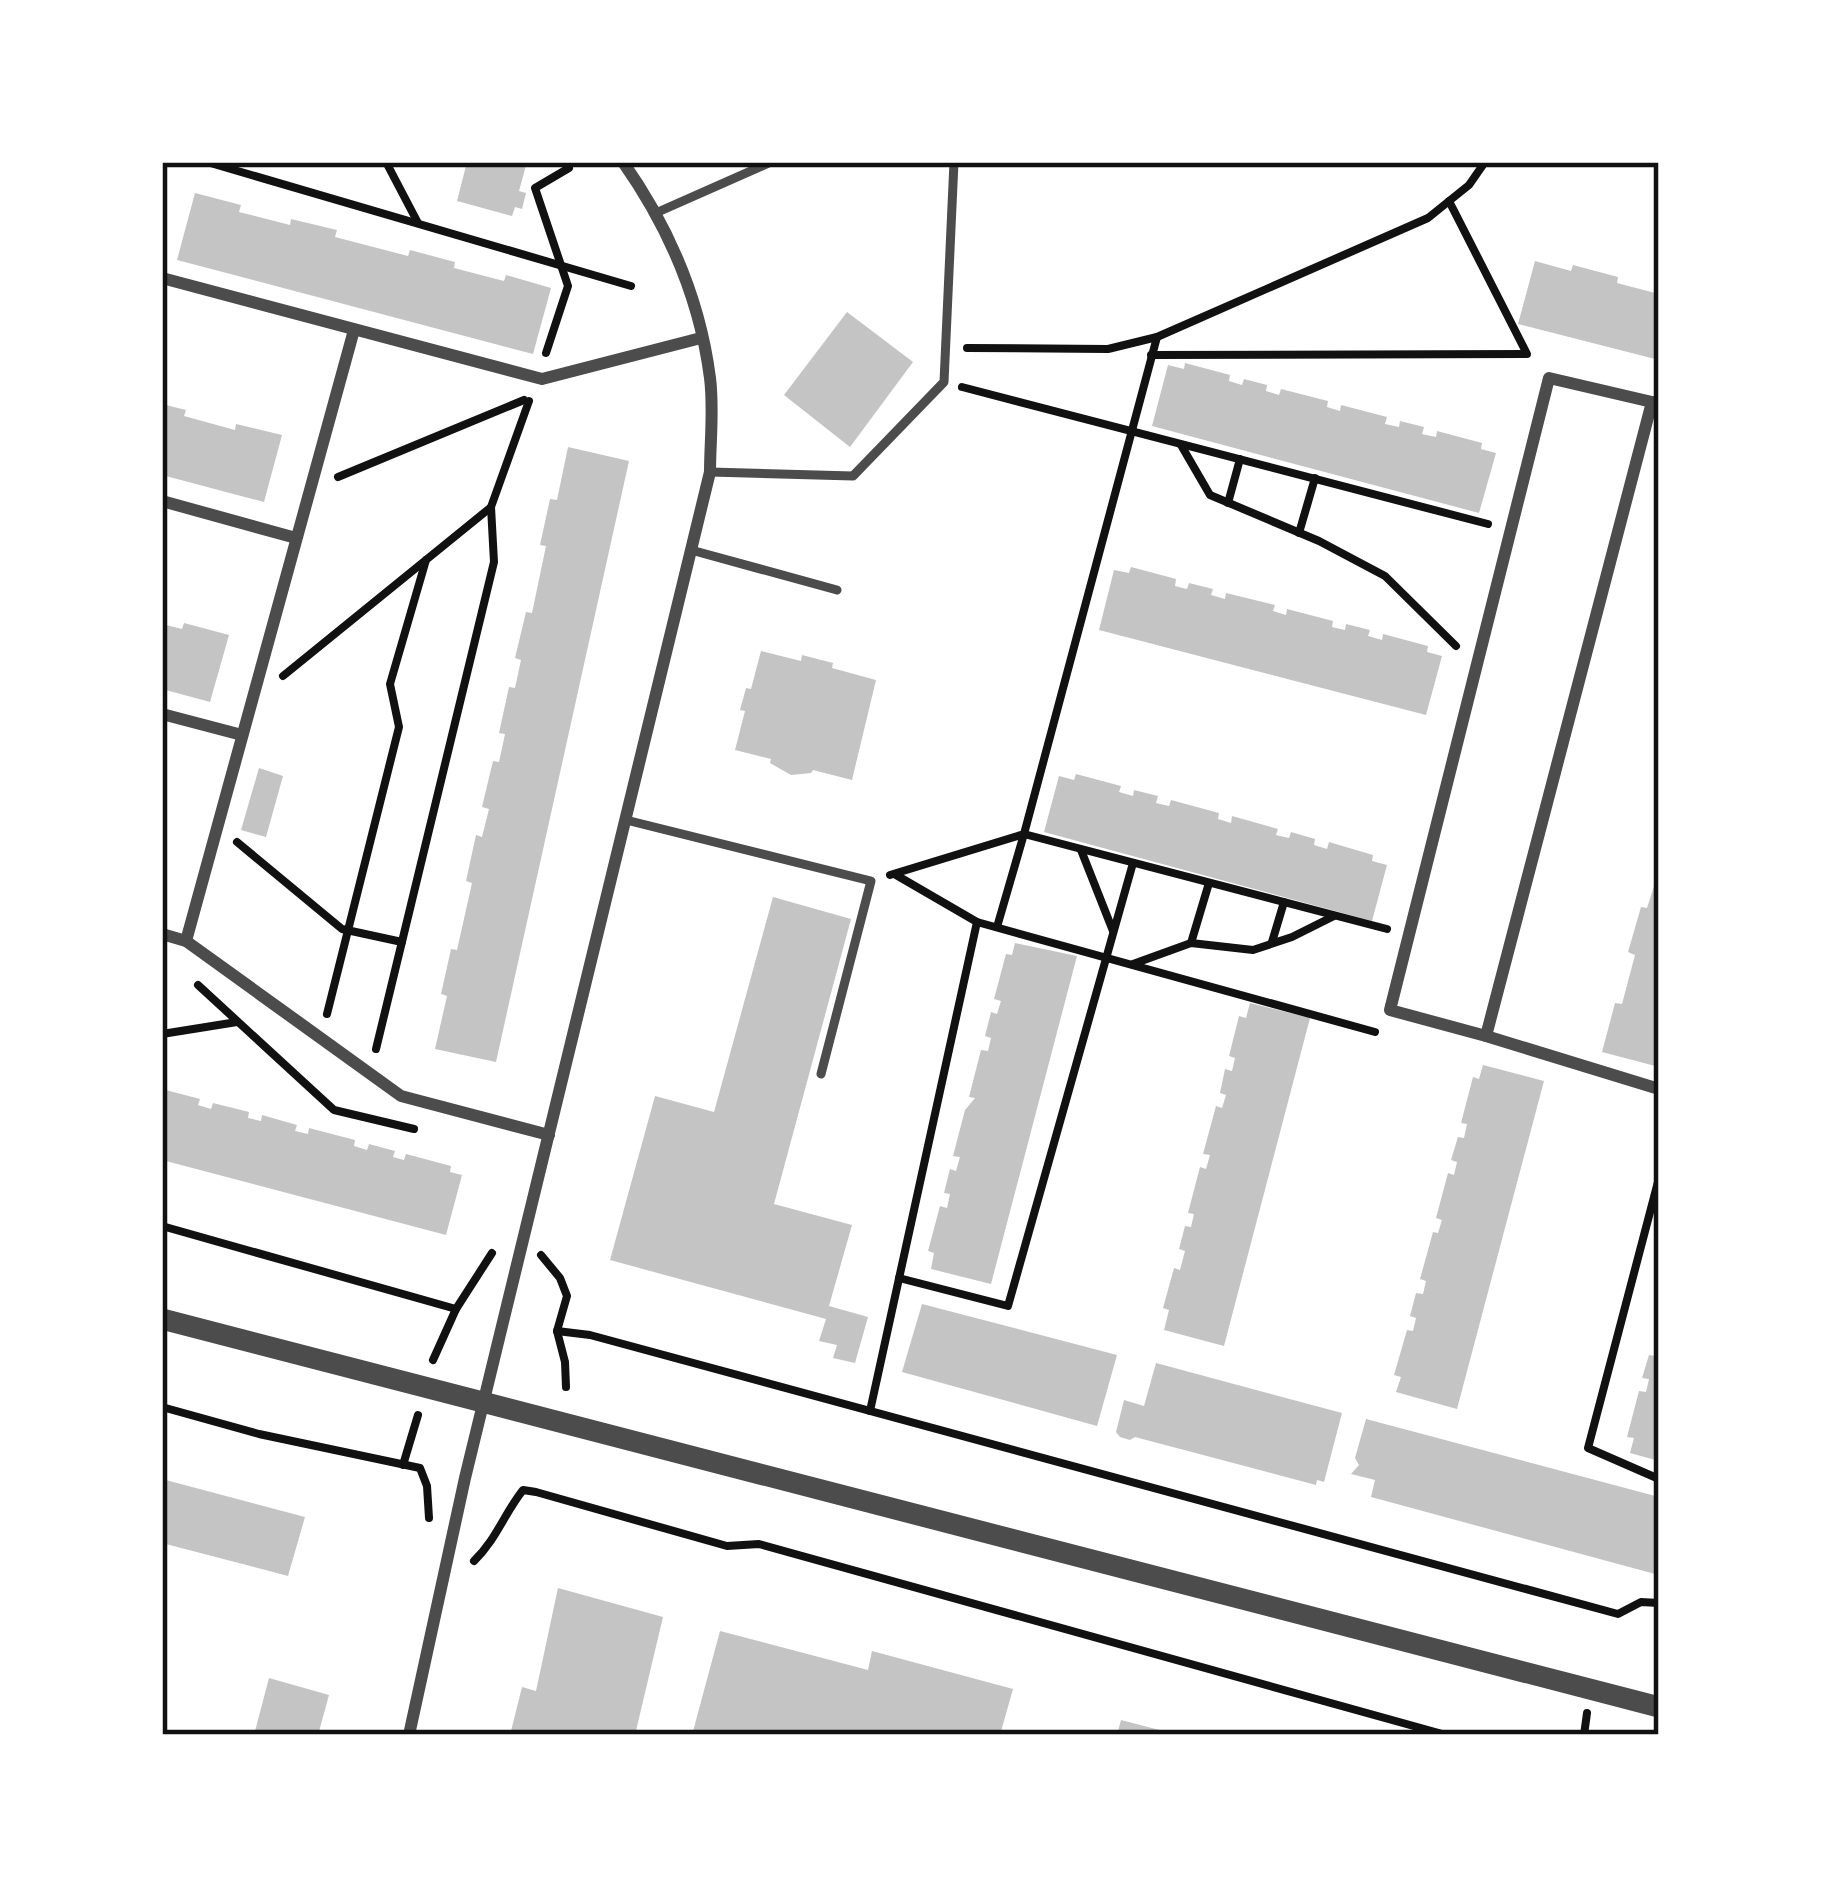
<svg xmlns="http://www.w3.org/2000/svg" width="1821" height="1897" font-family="'IBM Plex Sans',sans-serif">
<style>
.building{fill:#c4c4c4}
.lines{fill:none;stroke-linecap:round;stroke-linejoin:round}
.path{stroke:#111;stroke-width:8}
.service{stroke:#4c4c4c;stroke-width:9}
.minor{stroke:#4c4c4c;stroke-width:12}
.tertiary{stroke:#4c4c4c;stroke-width:21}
.neatline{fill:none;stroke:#111;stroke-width:4.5}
</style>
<rect width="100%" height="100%" fill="#fff"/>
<g class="building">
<path d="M467,162H527L519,191L526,193L522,209L515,207L512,216L457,201Z"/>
<path d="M195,193L241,205L239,212L290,225L291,219L337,230L335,237L408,256L410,250L455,262L454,268L504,281L506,275L551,288L533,354L177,260Z"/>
<path d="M1535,261L1571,271L1573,265L1618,277L1617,283L1659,294V360L1518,324Z"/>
<path d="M847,312L913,362L850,447L784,395Z"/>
<path d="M1185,363L1230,375L1229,381L1242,385L1244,379L1267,385L1266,391L1279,395L1281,389L1328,401L1327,407L1340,411L1341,405L1387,417L1385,424L1399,427L1400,421L1424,427L1422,434L1436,437L1437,431L1482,443L1481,449L1496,453L1479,513L1152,426L1168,365L1184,369Z"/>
<path d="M162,404L186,410L184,416L235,430L236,424L282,435L264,502L162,475Z"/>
<path d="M568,447L629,461L496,1062L435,1049L447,996L441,994L451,949L457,950L472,883L466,881L476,835L482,837L489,809L482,807L493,761L499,762L505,734L499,733L509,687L515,688L521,660L515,658L526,612L532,613L546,546L540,545L550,499L557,500Z"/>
<path d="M1131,567L1176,579L1175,586L1187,589L1189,583L1213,589L1211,595L1225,599L1226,593L1275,605L1273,611L1286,615L1287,609L1333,621L1332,627L1345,630L1346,624L1370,630L1368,636L1382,640L1383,634L1428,646L1427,652L1442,656L1426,715L1099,630L1114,570L1129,573Z"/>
<path d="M184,623L229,635L210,702L162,689V624L182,629Z"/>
<path d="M761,651L801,661L802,655L833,663L832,668L876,680L852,780L813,770L811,773L791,775L770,763L771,759L735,750L745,711L740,710L746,688L751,689Z"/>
<path d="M259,768L283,776L266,837L241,830Z"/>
<path d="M1076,774L1121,786L1119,792L1133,796L1134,790L1158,796L1156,803L1169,806L1171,800L1219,813L1218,819L1231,823L1232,816L1278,829L1276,835L1289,838L1291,832L1315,839L1314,845L1327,849L1329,842L1373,855L1372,861L1387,865L1372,921L1044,832L1059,776L1074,780Z"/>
<path d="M1659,871V1067L1602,1052L1615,1003L1622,1004L1635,955L1628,952L1641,907L1647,908Z"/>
<path d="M773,897L851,919L774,1204L852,1225L829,1306L868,1317L855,1363L833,1358L837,1345L819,1341L826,1319L610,1260L655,1096L714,1112Z"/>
<path d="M1015,943L1077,956L991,1284L931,1269L934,1253L928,1251L940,1206L947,1208L950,1194L944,1193L950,1169L956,1171L960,1157L953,1156L965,1110L975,1098L969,1097L981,1050L988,1051L991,1038L985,1036L991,1012L997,1014L1001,1001L994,999L1006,954L1012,955Z"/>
<path d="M1250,1003L1310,1018L1224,1346L1164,1330L1169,1310L1163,1308L1174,1268L1180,1270L1185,1251L1179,1249L1185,1226L1191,1227L1194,1214L1188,1213L1200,1167L1206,1169L1210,1155L1203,1154L1216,1106L1222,1108L1226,1095L1220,1093L1225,1069L1232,1071L1235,1058L1229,1056L1239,1016L1246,1018Z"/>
<path d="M1483,1065L1544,1081L1457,1409L1396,1392L1401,1377L1394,1375L1407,1330L1413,1331L1416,1318L1410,1316L1416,1293L1423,1294L1426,1281L1420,1279L1433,1232L1438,1233L1442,1220L1436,1218L1448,1173L1454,1175L1457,1162L1451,1160L1458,1137L1464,1138L1467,1124L1461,1123L1473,1077L1479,1079Z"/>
<path d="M162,1089L200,1099L198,1105L211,1109L213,1103L249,1112L248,1118L261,1121L262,1115L297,1125L295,1131L308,1134L309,1128L355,1140L354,1146L367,1150L369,1144L395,1151L393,1157L404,1160L406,1154L451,1166L450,1172L462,1175L446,1235L162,1160Z"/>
<path d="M922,1304L1117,1355L1097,1426L902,1372Z"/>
<path d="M1658,1346L1659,1347V1461L1630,1453L1634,1438L1627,1437L1639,1391L1646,1392L1649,1379L1642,1378L1649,1355L1655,1356Z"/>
<path d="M1156,1363L1342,1413L1324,1482L1317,1480L1316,1485L1135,1437L1130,1440L1120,1437L1116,1432L1124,1400L1144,1406Z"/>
<path d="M1366,1419L1659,1497V1558L1655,1574L1371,1497L1375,1480L1351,1474L1359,1465L1355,1458Z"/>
<path d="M162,1479L305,1517L288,1576L162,1543Z"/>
<path d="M558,1588L663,1617L635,1735H510L522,1687L536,1691Z"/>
<path d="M720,1631L868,1670L872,1651L1013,1689L1000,1735H692Z"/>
<path d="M269,1678L329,1695L318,1735H254Z"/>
<path d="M1121,1720L1171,1733V1735H1117Z"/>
</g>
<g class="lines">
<g class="path">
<path d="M207,162L631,286"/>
<path d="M386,162L418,223"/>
<path d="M967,348L1108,349L1157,337L1428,218L1469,185L1485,162"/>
<path d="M546,353L568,286L535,188L569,168"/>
<path d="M1151,355L1527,354L1449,201"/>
<path d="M962,387L1488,524"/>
<path d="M1181,445L1210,495L1319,541L1385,576L1456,646"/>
<path d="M338,477L524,400"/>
<path d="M1228,503L1240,459"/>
<path d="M1299,533L1315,478"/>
<path d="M283,676L490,508"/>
<path d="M237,842L342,929L402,942"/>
<path d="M1081,850L1113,931"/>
<path d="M890,875L1024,834L1157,337"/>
<path d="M896,875L977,922L1375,1032"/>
<path d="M997,927L1024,834L1387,929"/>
<path d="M1272,942L1284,902"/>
<path d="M1191,943L1209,883"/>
<path d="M1133,964L1191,943L1253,950L1292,937L1334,916"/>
<path d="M198,985L334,1110L414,1129"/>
<path d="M327,1014L399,727L390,684L426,560"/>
<path d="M162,1034L237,1022"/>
<path d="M376,1049L494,562L491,507L529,401"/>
<path d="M1659,1178L1588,1448L1659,1479"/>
<path d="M162,1226L456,1309"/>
<path d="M541,1255L560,1278L567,1296L557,1331L565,1362L566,1387"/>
<path d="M899,1278L1008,1306L1133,863"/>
<path d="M557,1331L590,1335L1618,1614L1641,1602L1659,1603"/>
<path d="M433,1360L456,1309L492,1253"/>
<path d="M162,1407L259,1434L420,1468L427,1486L429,1518"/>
<path d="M870,1411L977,922"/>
<path d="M403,1465L418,1415"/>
<path d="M474,1561C496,1540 504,1514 523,1490L536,1492L727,1546L759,1544L1446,1735"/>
<path d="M1584,1735L1587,1713"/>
</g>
<g class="service">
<path d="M658,212L771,162"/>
<path d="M710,472L853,476L944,382L954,162"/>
<path d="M691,550L837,590"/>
<path d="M626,820L871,881L821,1074"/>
</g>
<g class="minor">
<path d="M162,278L542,379L701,338"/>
<path d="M1658,404L1652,402L1486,1036L1659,1089"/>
<path d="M162,501L296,538"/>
<path d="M162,714L242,735"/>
<path d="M162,934L186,941L401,1096L549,1135"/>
<path d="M186,941L354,330"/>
<path d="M1486,1036L1390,1010L1549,378L1652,402"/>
<path d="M409,1735L465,1478L710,472C710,442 714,409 710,378C700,300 668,226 623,162"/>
</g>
<path class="tertiary" d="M162,1319L1659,1707"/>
</g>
<rect width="1821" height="1897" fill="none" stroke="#ffffff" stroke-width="330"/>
<rect x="165" y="165" width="1491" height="1567" class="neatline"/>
</svg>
